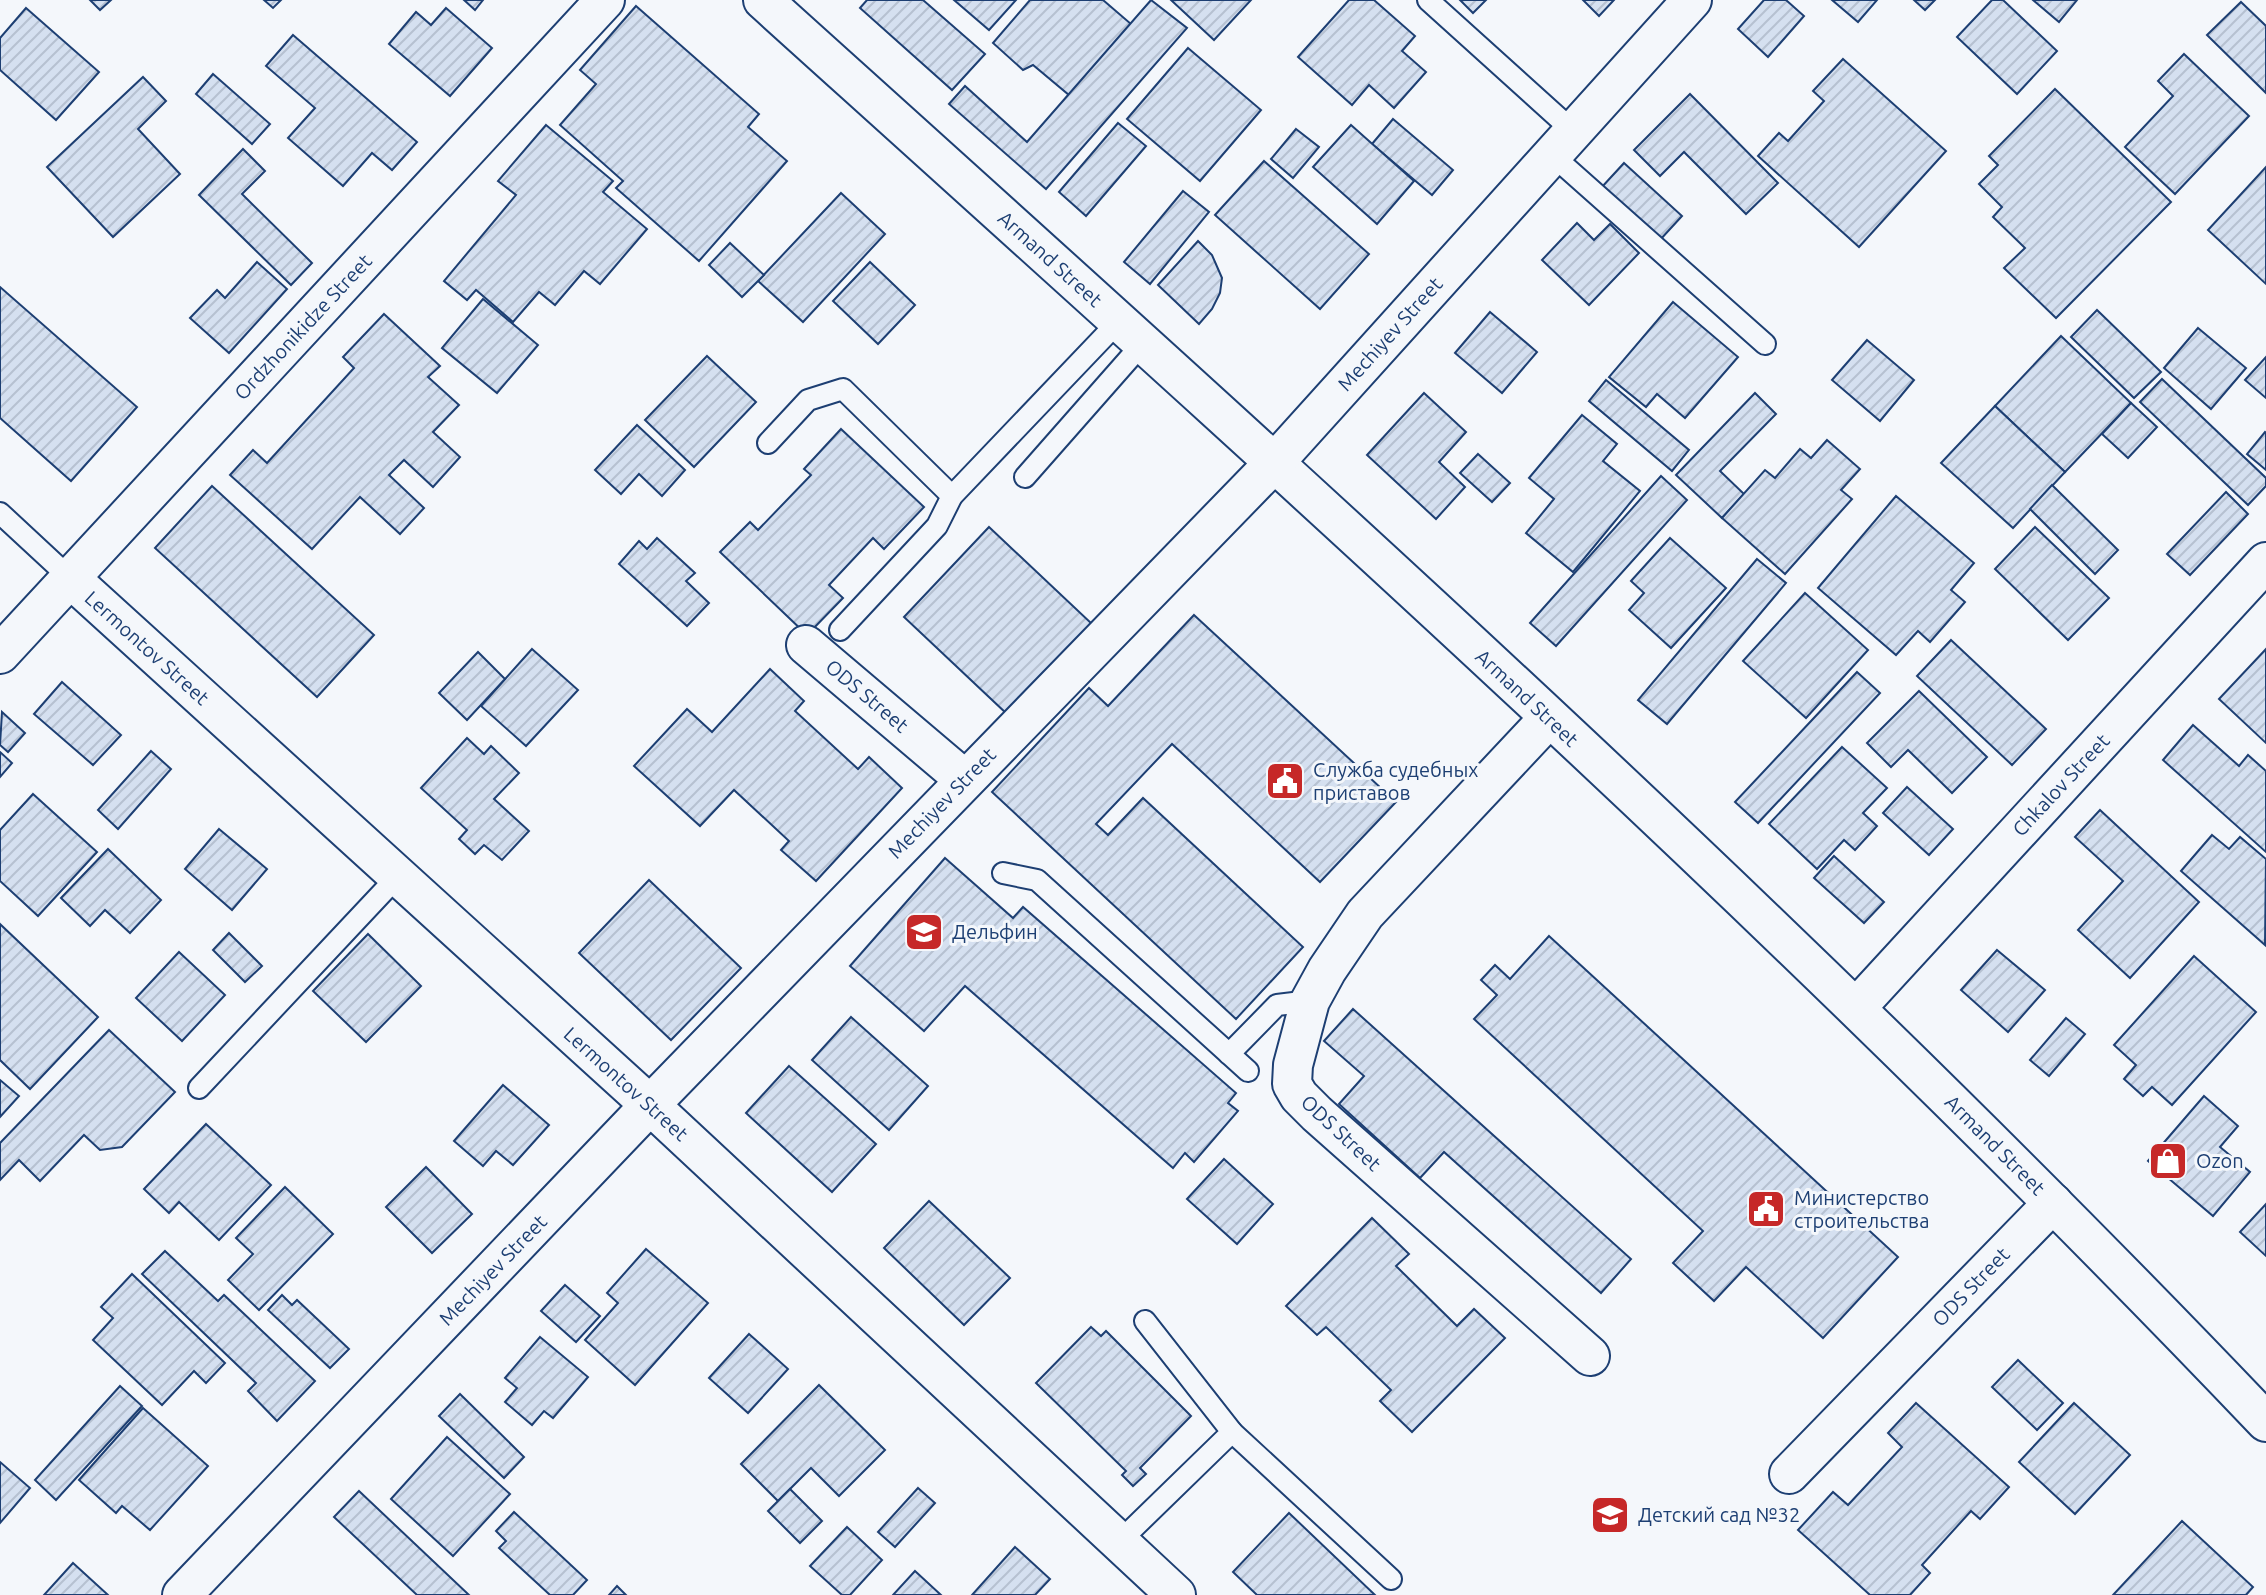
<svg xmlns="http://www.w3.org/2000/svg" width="2266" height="1595" font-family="Ubuntu,sans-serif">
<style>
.building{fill:url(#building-hatch);stroke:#1d3f73;stroke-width:2}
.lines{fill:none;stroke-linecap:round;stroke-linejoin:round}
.lane-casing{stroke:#1d3f73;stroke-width:24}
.street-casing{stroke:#1d3f73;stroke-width:42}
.lane{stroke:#f4f7fb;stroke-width:20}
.street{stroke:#f4f7fb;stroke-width:38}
.labels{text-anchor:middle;stroke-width:6;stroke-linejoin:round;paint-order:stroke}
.street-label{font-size:20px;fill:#1d3f73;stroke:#f4f7fb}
.poi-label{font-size:20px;fill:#1d3f73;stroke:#f4f7fb;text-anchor:start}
</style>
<defs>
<pattern id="building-hatch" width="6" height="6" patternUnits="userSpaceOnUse" patternTransform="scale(2)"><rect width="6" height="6" fill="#d5e0f0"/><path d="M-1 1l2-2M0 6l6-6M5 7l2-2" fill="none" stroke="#b6c1d1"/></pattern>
</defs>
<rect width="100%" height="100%" fill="#f4f7fb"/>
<g class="building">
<path d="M90,0H111L100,10Z"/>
<path d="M264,0H281L273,8Z"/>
<path d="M464,0H483L475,10Z"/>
<path d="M867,0H923L985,54L952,90L860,8Z"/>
<path d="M954,0H1016L989,30Z"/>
<path d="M1030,0H1103L1131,24L1069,95L1033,65L1023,70L993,43Z"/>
<path d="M1151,0L1187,28L1046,189L949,104L965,86L1027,142Z"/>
<path d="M1171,0H1251L1214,40Z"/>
<path d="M1349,0H1374L1415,36L1402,51L1426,72L1394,108L1369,85L1352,105L1298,57Z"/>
<path d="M1460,0H1486L1473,13Z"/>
<path d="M1583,0H1614L1599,16Z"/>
<path d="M1764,0H1786L1804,16L1768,57L1738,29Z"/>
<path d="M1832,0H1877L1858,22Z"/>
<path d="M1914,0H1935L1925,10Z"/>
<path d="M1992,0H2003L2057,51L2017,94L1957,37Z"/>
<path d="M2033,0H2077L2059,22Z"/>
<path d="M2241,2L2266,26V93L2207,35Z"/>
<path d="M636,6L759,114L748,127L787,161L699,261L616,188L623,181L560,125L596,84L580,70Z"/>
<path d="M26,8L99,72L56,120L0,70V38Z"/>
<path d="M446,8L492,48L450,96L389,44L416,12L431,25Z"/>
<path d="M293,35L417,142L392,170L372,153L343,186L288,138L315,108L266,66Z"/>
<path d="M1188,48L1261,110L1200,181L1127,119Z"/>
<path d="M2184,54L2249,116L2175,194L2125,147L2173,96L2158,81Z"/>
<path d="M1843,59L1946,151L1859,247L1758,156L1779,133L1788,141L1824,101L1813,91Z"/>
<path d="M213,74L270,124L252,144L196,94Z"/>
<path d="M143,77L166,101L138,129L180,174L113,237L47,167Z"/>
<path d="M2055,89L2171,202L2056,318L2004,268L2025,248L1993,217L2002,207L1979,184L1998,165L1989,156Z"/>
<path d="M1690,94L1778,183L1746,214L1684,152L1660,176L1634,150Z"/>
<path d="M1393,119L1453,170L1432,195L1372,144Z"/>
<path d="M1118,123L1146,146L1086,216L1059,192Z"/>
<path d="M546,125L613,181L603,192L647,229L600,284L584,271L555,305L539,292L513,322L476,290L467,300L444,281L516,195L498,181Z"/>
<path d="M1351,125L1414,181L1377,224L1313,167Z"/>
<path d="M1296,129L1319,147L1293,178L1271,159Z"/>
<path d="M243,149L265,171L242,194L312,263L291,285L199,195Z"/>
<path d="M1264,161L1369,254L1320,309L1215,215Z"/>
<path d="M1624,163L1682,216L1659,241L1601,188Z"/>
<path d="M2266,167V284L2208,230Z"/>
<path d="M1183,191L1209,212L1150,284L1124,262Z"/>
<path d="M841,193L885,234L803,322L758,281Z"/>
<path d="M1577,223L1594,240L1610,224L1639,253L1589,305L1542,260Z"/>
<path d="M1198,241L1212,255L1222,278L1220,293L1212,309L1199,324L1158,285Z"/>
<path d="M730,243L764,275L742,297L709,265Z"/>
<path d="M257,262L287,289L229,353L190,318L217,290L225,298Z"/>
<path d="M870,262L915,305L878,344L833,301Z"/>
<path d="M0,287L137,407L71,481L0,418Z"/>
<path d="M483,299L538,345L497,393L442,348Z"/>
<path d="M1673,302L1738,357L1685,418L1657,394L1646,407L1609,377Z"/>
<path d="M2097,310L2161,372L2134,398L2071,337Z"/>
<path d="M1490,312L1537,352L1502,393L1455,353Z"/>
<path d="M384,314L440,366L428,377L459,405L433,432L460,457L433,487L404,460L389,475L424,508L400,534L360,497L312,549L230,475L253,450L267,463L354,368L343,357Z"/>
<path d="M2198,328L2246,368L2211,409L2164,368Z"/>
<path d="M2061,336L2131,403L2065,472L1995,406Z"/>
<path d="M1867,340L1914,380L1880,421L1832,380Z"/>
<path d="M707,356L756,402L694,467L645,420Z"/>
<path d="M2266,357V398L2245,380Z"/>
<path d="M2162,379L2266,478V486L2248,505L2140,402Z"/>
<path d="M1606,380L1689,450L1672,471L1589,401Z"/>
<path d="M1424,393L1466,432L1439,462L1465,487L1436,519L1367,455Z"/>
<path d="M1755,393L1776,414L1720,471L1744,494L1722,518L1676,475Z"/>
<path d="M2131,403L2157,427L2128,458L2102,434Z"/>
<path d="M1995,406L2065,472L2013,528L1941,463Z"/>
<path d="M1582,415L1617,444L1603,461L1640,491L1573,572L1526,533L1554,499L1529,478Z"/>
<path d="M637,425L685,470L662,496L639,474L621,494L595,470Z"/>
<path d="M841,429L924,507L884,549L873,538L829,585L843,598L807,635L720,552L750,522L758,530L811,475L804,469Z"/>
<path d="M2265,432L2266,433V470L2247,454Z"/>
<path d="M1827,440L1860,469L1841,490L1852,499L1785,574L1722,518L1765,470L1775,478L1800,449L1811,458Z"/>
<path d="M1478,454L1510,483L1492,502L1460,473Z"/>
<path d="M1661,476L1687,500L1556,646L1530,623Z"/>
<path d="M2052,485L2118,550L2095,574L2030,509Z"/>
<path d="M212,486L374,635L317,697L155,548Z"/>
<path d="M2226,492L2248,514L2190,575L2167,554Z"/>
<path d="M1896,496L1974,563L1951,590L1965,602L1930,642L1918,631L1896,655L1818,588Z"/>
<path d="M989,527L1092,624L1007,714L904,617Z"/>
<path d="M2035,527L2109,598L2068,640L1995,569Z"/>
<path d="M657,538L695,573L686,581L709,603L687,626L619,564L639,541L647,549Z"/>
<path d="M1670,538L1726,588L1671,648L1629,610L1644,593L1631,581Z"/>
<path d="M1757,559L1786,583L1667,724L1638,700Z"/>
<path d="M1805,593L1868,650L1806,718L1743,661Z"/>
<path d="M1194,615L1396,802L1320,882L1172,744L1096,824L1108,835L1143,798L1303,947L1236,1019L992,792L1089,688L1108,706Z"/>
<path d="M1951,640L2046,729L2012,765L1917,676Z"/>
<path d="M532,649L578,690L526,746L481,706Z"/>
<path d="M2266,649V743L2219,699Z"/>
<path d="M478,652L505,679L467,720L439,693Z"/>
<path d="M770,669L804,701L795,711L858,769L869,757L902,788L816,881L781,850L789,841L734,790L700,826L634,766L687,709L712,732Z"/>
<path d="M1857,672L1880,693L1758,823L1735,802Z"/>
<path d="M62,682L121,735L93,765L34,714Z"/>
<path d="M1919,691L1987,757L1952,793L1908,750L1891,767L1867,743Z"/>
<path d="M2,712L25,733L8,752L0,745Z"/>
<path d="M2193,725L2239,766L2248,755L2266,771V852L2163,760Z"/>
<path d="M467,738L484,754L491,746L519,773L494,799L529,831L502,860L484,845L475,854L459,839L467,830L421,788Z"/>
<path d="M1842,747L1887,788L1863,813L1877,826L1855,850L1844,840L1817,869L1769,824Z"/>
<path d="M151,751L171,769L118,829L98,810Z"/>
<path d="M0,752L12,763L0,777Z"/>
<path d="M1907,787L1953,829L1929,855L1883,813Z"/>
<path d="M33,794L97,852L38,916L0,881V830Z"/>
<path d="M2100,810L2199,902L2130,978L2078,930L2123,881L2075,837Z"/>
<path d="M219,829L267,869L232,910L185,869Z"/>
<path d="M2212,835L2229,849L2240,837L2266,859L2265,945L2181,871Z"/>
<path d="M108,849L161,900L130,933L105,910L90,926L61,898Z"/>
<path d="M1834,856L1884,902L1864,923L1814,878Z"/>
<path d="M945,858L1013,918L1023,907L1236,1093L1228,1103L1238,1111L1194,1162L1185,1153L1173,1168L965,986L924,1031L850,966Z"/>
<path d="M649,880L741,968L671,1040L579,953Z"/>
<path d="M0,924L98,1017L30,1089L0,1060Z"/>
<path d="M229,933L262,966L245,982L213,950Z"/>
<path d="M368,934L421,986L366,1042L313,991Z"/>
<path d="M1549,936L1898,1257L1823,1338L1746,1267L1714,1301L1673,1263L1703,1231L1474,1019L1497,995L1481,980L1495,965L1510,979Z"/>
<path d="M1997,950L2045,990L2008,1032L1961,990Z"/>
<path d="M179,952L225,995L182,1041L136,998Z"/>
<path d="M2194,956L2256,1012L2172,1105L2152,1087L2143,1096L2124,1079L2136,1065L2114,1045Z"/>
<path d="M1353,1009L1631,1259L1601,1293L1444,1152L1420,1178L1339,1104L1364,1076L1324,1041Z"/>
<path d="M851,1017L928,1086L889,1130L812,1060Z"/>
<path d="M2066,1018L2085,1034L2049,1076L2030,1060Z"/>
<path d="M109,1030L175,1092L122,1147L100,1150L84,1135L40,1181L19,1160L0,1180V1143Z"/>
<path d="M789,1066L876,1144L832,1192L746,1113Z"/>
<path d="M0,1080L19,1096L0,1117Z"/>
<path d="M503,1085L549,1125L513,1165L496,1151L483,1166L454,1141Z"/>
<path d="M2204,1096L2238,1126L2220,1147L2250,1172L2213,1216L2148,1161Z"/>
<path d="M206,1124L271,1185L219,1240L179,1202L169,1213L144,1189Z"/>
<path d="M1224,1159L1273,1204L1237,1244L1187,1199Z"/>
<path d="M426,1167L472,1214L432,1253L386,1207Z"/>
<path d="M285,1187L333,1234L259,1310L228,1280L253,1254L236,1238Z"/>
<path d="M929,1201L1010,1278L964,1325L884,1248Z"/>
<path d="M2266,1204V1256L2240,1232Z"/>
<path d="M1372,1218L1409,1254L1396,1266L1457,1326L1474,1309L1505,1338L1412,1432L1380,1401L1391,1390L1326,1327L1317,1335L1286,1306Z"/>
<path d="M646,1249L708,1303L635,1385L585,1340L618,1303L607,1293Z"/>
<path d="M165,1251L218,1301L224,1295L315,1381L277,1421L248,1391L256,1383L142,1274Z"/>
<path d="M132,1274L225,1363L206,1383L194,1371L162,1405L93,1340L113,1318L101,1307Z"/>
<path d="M565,1285L600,1316L576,1342L541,1311Z"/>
<path d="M282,1295L292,1305L297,1300L349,1349L330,1368L268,1310Z"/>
<path d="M1091,1327L1101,1336L1106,1331L1191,1416L1140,1468L1146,1474L1133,1486L1122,1475L1126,1471L1036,1383Z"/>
<path d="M749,1334L788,1369L748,1413L709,1378Z"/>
<path d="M540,1337L588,1377L553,1418L544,1411L532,1425L505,1402L517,1388L505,1378Z"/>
<path d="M2018,1360L2063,1403L2037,1430L1992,1387Z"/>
<path d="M819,1385L885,1450L839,1496L811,1468L778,1501L741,1464Z"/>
<path d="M120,1386L142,1406L56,1500L35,1480Z"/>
<path d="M460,1394L524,1457L504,1478L439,1416Z"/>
<path d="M1916,1403L2009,1487L1980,1519L1971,1511L1922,1565L1930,1573L1910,1595H1870L1798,1530L1833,1492L1848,1505L1902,1447L1888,1433Z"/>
<path d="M2074,1403L2130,1455L2075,1514L2019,1462Z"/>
<path d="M143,1408L208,1466L150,1530L122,1506L116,1513L79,1480Z"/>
<path d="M447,1437L510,1494L453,1556L391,1499Z"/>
<path d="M0,1462L30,1488L0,1523Z"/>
<path d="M918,1488L935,1503L895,1547L878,1532Z"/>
<path d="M790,1489L822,1521L800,1543L768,1511Z"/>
<path d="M359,1491L469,1595H417L334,1517Z"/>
<path d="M514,1512L587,1580L573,1595H550L499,1548L506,1541L496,1531Z"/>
<path d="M1289,1513L1375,1595H1257L1233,1572Z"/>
<path d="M2182,1521L2253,1587L2246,1595H2113Z"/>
<path d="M847,1527L882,1560L850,1595H842L810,1566Z"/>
<path d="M1015,1547L1050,1579L1035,1595H972Z"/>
<path d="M73,1563L108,1595H44Z"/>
<path d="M915,1571L941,1595H893Z"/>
<path d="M617,1586L626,1595H609Z"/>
</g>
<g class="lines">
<defs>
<g id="lane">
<path d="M1428,0L1573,131"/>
<path d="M1551,154L1765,344"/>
<path d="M768,443L808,400L843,389L952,496"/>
<path d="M1025,477L1143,343"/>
<path d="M0,513L70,578"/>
<path d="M840,630L937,526L952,496L1119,321"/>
<path d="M1003,873L1037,880L1248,1071"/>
<path d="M1229,1054L1277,1005L1310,1001"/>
<path d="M199,1088L398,876"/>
<path d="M1232,1432L1391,1579"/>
<path d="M1119,1542L1232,1432L1145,1321"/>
</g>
<g id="street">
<path d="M763,0C1275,462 1790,922 2266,1422"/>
<path d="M70,578L650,1105L1176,1595"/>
<path d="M806,645L964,779"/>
<path d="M0,654L605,0"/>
<path d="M1549,718L1365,914L1327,970L1310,1001L1293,1065L1292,1084L1299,1096L1317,1114L1590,1356"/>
<path d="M1857,1007L2266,562"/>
<path d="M1789,1474L2053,1203"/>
<path d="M182,1595L650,1105L1275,462L1692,0"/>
</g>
</defs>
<use href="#lane" class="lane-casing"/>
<use href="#street" class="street-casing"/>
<use href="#lane" class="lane"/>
<use href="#street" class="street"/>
</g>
<defs>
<symbol id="civic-square" viewBox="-11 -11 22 22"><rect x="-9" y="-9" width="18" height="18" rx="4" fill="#c62828" stroke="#f4f7fb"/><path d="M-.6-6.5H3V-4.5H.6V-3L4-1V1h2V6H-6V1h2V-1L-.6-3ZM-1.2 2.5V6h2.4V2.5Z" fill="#fff"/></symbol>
<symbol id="school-square" viewBox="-11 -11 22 22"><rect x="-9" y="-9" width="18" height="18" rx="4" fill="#c62828" stroke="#f4f7fb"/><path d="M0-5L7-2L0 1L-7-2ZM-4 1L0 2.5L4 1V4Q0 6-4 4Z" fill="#fff"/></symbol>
<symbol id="shop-square" viewBox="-11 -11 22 22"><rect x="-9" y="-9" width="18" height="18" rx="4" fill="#c62828" stroke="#f4f7fb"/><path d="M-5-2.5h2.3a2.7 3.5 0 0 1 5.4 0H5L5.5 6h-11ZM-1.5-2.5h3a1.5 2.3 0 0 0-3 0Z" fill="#fff"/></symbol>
</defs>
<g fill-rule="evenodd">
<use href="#civic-square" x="1263" y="759" width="44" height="44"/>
<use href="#school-square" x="902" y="910" width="44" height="44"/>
<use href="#shop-square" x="2146" y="1139" width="44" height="44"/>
<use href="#civic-square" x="1744" y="1187" width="44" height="44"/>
<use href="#school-square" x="1588" y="1493" width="44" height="44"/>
</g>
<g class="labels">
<g class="street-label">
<text transform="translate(1050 259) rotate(42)" y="7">Armand Street</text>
<text transform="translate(303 327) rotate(-47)" y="7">Ordzhonikidze Street</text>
<text transform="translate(1390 334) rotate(-48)" y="7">Mechiyev Street</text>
<text transform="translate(147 648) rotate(42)" y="7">Lermontov Street</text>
<text transform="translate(867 696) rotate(40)" y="7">ODS Street</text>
<text transform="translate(1527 698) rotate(43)" y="7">Armand Street</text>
<text transform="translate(2061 785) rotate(-47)" y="7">Chkalov Street</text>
<text transform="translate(942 803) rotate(-46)" y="7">Mechiyev Street</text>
<text transform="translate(626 1084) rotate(42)" y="7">Lermontov Street</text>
<text transform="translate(1341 1133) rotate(43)" y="7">ODS Street</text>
<text transform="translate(1995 1145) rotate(45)" y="7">Armand Street</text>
<text transform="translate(493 1270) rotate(-46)" y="7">Mechiyev Street</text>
<text transform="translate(1971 1287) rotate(-46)" y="7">ODS Street</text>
</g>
<g class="poi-label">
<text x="1313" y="777">Служба судебных<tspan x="1313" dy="23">приставов</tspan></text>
<text x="952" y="939">Дельфин</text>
<text x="2196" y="1168">Ozon</text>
<text x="1794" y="1205">Министерство<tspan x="1794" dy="23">строительства</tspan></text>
<text x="1638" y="1522">Детский сад №32</text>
</g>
</g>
</svg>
